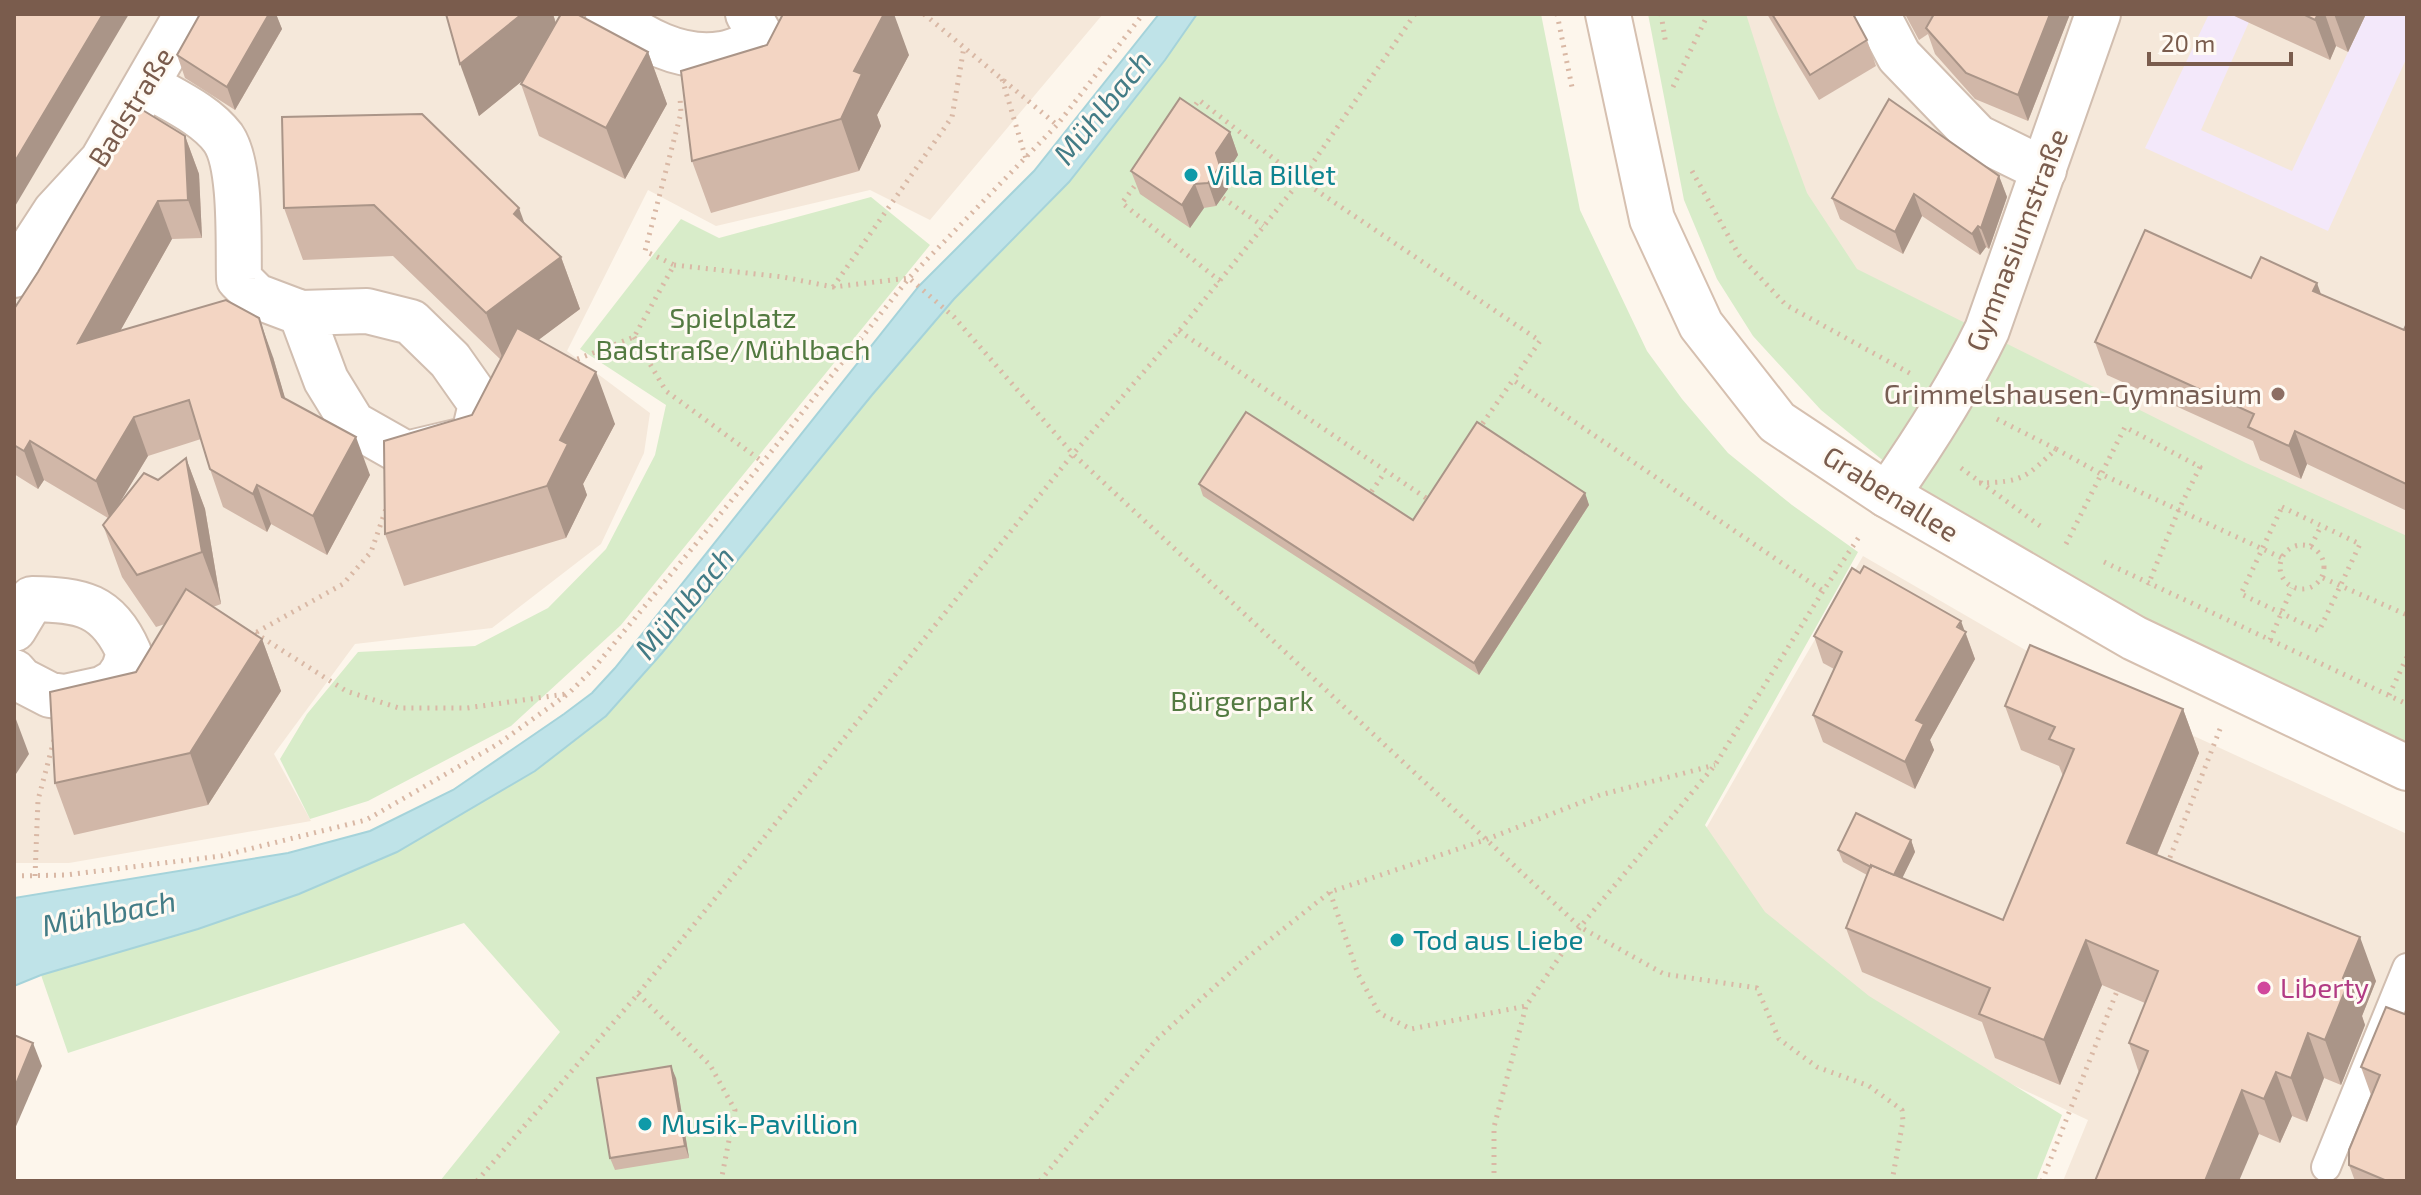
<svg xmlns="http://www.w3.org/2000/svg" width="2421" height="1195" font-family="'Exo 2',sans-serif">
<style>
.residential{fill:#f5e8da}
.education{fill:#f3e8fa}
.green{fill:#d8ecc9}
.water{fill:#bfe3e8;stroke:#a5d3da;stroke-width:2}
.lines{fill:none;stroke-linecap:round;stroke-linejoin:round}
.lane-casing{stroke:#d1beb0;stroke-width:32}
.street-casing{stroke:#d1beb0;stroke-width:48}
.secondary-casing{stroke:#d6c0b0;stroke-width:48}
.path{stroke:#d9b8a5;stroke-width:5;stroke-dasharray:2 6;stroke-linecap:butt}
.lane{stroke:#fff;stroke-width:28}
.street{stroke:#fff;stroke-width:44}
.secondary{stroke:#fff;stroke-width:44}
.wall{fill:#d1b7a8}
.shaded-wall{fill:#aa9588}
.building{fill:#f3d5c3;stroke:#aa9588;stroke-width:2}
.culture-dot{fill:#0f9aa8;stroke:#fffaf3;stroke-width:3}
.education-dot{fill:#8d6e63;stroke:#fffaf3;stroke-width:3}
.hotel-dot{fill:#d1479c;stroke:#fffaf3;stroke-width:3}
.labels{text-anchor:middle;stroke-width:6;stroke-linejoin:round;paint-order:stroke}
.street-label{font-size:28px;fill:#7a5c4d;stroke:#fffaf3}
.culture-label{font-size:28px;fill:#0d838f;stroke:#fffaf3;text-anchor:start}
.park-label{font-size:28px;fill:#537a41;stroke:#fffaf3}
.education-label{font-size:28px;fill:#785e54;stroke:#fffaf3;text-anchor:end}
.hotel-label{font-size:28px;fill:#b23c85;stroke:#fffaf3;text-anchor:start}
.water-label{font-size:30px;font-style:italic;fill:#437c86;stroke:#fffaf3}
</style>
<rect width="100%" height="100%" fill="#fdf6ec"/>
<g class="residential">
<path d="M14,14H1103L930,220L870,190L716,226L648,190L567,351L650,413L644,453L601,544L492,628L355,644L274,754L311,821L69,863H14Z"/>
<path d="M1741,14H2407V537L2246,464L1855,271L1803,192Z"/>
<path d="M1863,556L2096,691L2407,834V1181H2063L2088,1120L1838,1003L1700,839Z"/>
</g>
<path class="education" d="M2209,14H2231L2249,22L2201,130L2292,171L2366,14H2407V57L2328,231L2145,148Z"/>
<g class="green">
<path d="M1197,14H1541L1580,210L1647,351L1682,399L1728,453L1792,505L1858,552L1705,825L1765,912L1869,996L2062,1115L2036,1181H440L560,1032L464,923L68,1053L41,975L198,929L299,894L397,852L535,771L606,716L662,653L872,395L954,299L1069,182L1165,60Z"/>
<path d="M1648,14H1746L1777,111L1807,193L1857,269L2246,463L2407,536V743L2155,626L2019,551L1907,480L1821,410L1753,336L1717,279L1684,200Z"/>
<path d="M871,197L930,245L621,625L511,726L368,801L310,819L280,759L307,714L358,652L475,646L548,608L606,549L655,455L666,405L580,349L681,219L719,238Z"/>
</g>
<path class="water" d="M1159,14H1197L1165,60L1069,182L954,299L872,395L662,653L606,716L535,771L397,852L299,894L198,929L41,975L14,986V898L288,853L370,831L453,790L564,714L592,693L615,668L919,286L1034,171Z"/>
<g class="lines">
<defs>
<path id="lane" d="M2326,1167L2407,968"/>
<g id="street">
<path d="M608,14C641,38 680,61 722,54C736,52 750,44 763,40L748,14"/>
<path d="M1877,14L1899,56L1977,137L2044,170"/>
<path d="M147,85C172,100 205,114 223,138C242,165 238,244 239,279L256,296L301,313L367,311L411,322L450,360L481,404L473,438L406,454L353,424L326,380L301,313"/>
<path d="M14,275L55,212L102,161L187,14"/>
<path d="M1887,495C1924,442 1959,388 1987,330L2098,14"/>
<path d="M14,629L32,599C81,600 108,604 129,653L124,669L116,681L102,689L65,697L50,695L21,680L14,672"/>
</g>
<path id="secondary" d="M1608,14L1652,219L1701,325L1777,422L1887,495L2134,638L2407,768"/>
</defs>
<use href="#lane" class="lane-casing"/>
<use href="#street" class="street-casing"/>
<use href="#secondary" class="secondary-casing"/>
<g class="path">
<path d="M924,14L1057,125"/>
<path d="M1557,14L1573,92"/>
<path d="M1661,14L1666,45"/>
<path d="M1002,79L1026,159"/>
<path d="M1673,87L1708,14"/>
<path d="M1191,111L1199,100L1301,180L1540,341L1513,380"/>
<path d="M1692,171L1739,255L1786,305L1913,375"/>
<path d="M1139,180L1122,203L1220,281"/>
<path d="M1223,198L1263,226"/>
<path d="M674,265L783,277L833,287L909,278L954,317L1073,454L1580,927L1664,974L1757,988L1779,1039L1817,1067L1869,1086L1902,1110L1903,1121L1892,1181"/>
<path d="M833,287L952,117L964,47"/>
<path d="M1179,331L1429,500"/>
<path d="M634,337L666,391L763,462"/>
<path d="M570,362L634,337L674,265L645,251L681,113L680,98"/>
<path d="M1478,430L1513,380L1823,591"/>
<path d="M2056,449L2101,474L2282,558"/>
<path d="M1961,468L2043,528"/>
<path d="M1979,483C2023,482 2025,478 2056,449L1993,417"/>
<path d="M1367,498L1385,472"/>
<path d="M2282,507L2360,544L2319,631L2241,594Z"/>
<path d="M2066,544L2125,427L2200,467L2179,509L2148,585"/>
<circle cx="2302" cy="567" r="22"/>
<path d="M2311,546L2321,526"/>
<path d="M2104,562L2407,704"/>
<path d="M2323,578L2407,615"/>
<path d="M255,633L346,691L399,708H467L566,694"/>
<path d="M249,634L255,633L343,584L371,552L387,506"/>
<path d="M2270,640L2292,588"/>
<path d="M2389,695L2407,657"/>
<path d="M2167,865L2220,729"/>
<path d="M14,876L66,875L221,856L366,820L498,744L569,693L594,668L763,462L909,278L1057,125L1143,14"/>
<path d="M35,876L38,800L54,740"/>
<path d="M1330,892L1358,974L1379,1013L1411,1029L1526,1006"/>
<path d="M638,994L710,1065L735,1110L721,1181"/>
<path d="M477,1181L638,994L1073,454L1179,331L1301,180L1415,14"/>
<path d="M1040,1181L1156,1040L1243,961L1330,892L1485,840L1600,795L1715,765"/>
<path d="M1494,1181V1127L1526,1006L1580,927L1715,765L1823,591L1861,534"/>
<path d="M2042,1181L2119,986"/>
</g>
<use href="#lane" class="lane"/>
<use href="#street" class="street"/>
<use href="#secondary" class="secondary"/>
</g>
<g class="wall">
<path d="M200,14H276L282,29L235,110L185,78L177,55Z"/>
<path d="M446,14H553L556,23L648,52L667,104L625,179L539,136L521,84L523,80L479,116Z"/>
<path d="M1767,14H1853L1867,40L1876,66L1819,100Z"/>
<path d="M1905,14H2070L2028,121L1975,99L1935,54L1928,34L1919,40Z"/>
<path d="M2230,14H2366L2348,52L2336,46L2330,60Z"/>
<path d="M767,45L909,55L877,115L881,126L859,171L711,213L692,161Z"/>
<path d="M282,117L524,223L561,257L580,309L538,340L615,424L583,484L587,495L566,538L404,586L385,534L472,415L501,360L393,256L303,260L284,208Z"/>
<path d="M1230,132L1238,155L1224,177L1228,189L1216,206L1204,208L1190,228L1140,194L1131,171Z"/>
<path d="M185,136L199,174L202,238L172,239L120,331L273,357L285,399L370,475L327,555L271,524L267,532L223,507L210,469L201,439L148,456L116,508L158,480L186,458L205,509L221,604L213,607L262,639L281,691L208,805L74,835L55,783L136,672L165,624L156,627L122,577L103,525L108,518L44,480L38,489L14,474V309Z"/>
<path d="M1999,176L2007,197L1989,249L1986,247L1980,255L1922,216L1903,254L1840,219L1832,198Z"/>
<path d="M2251,278L2321,294L2404,330L2407,323V511L2307,464L2301,479L2260,460L2253,441L2107,375L2095,342Z"/>
<path d="M1199,484L1413,520L1585,493L1589,505L1479,675L1203,496Z"/>
<path d="M1965,631L1975,659L1930,740L1934,750L1915,789L1823,742L1813,715L1834,669L1823,663L1814,636Z"/>
<path d="M2005,706L2183,709L2199,753L2157,855L2376,981L2362,1016L2365,1025L2341,1085L2324,1078L2307,1122L2292,1116L2280,1143L2259,1134L2139,1073L2129,1043L2145,1003L2102,985L2060,1085L1995,1058L1982,1022L1862,972L1846,928L1867,875L1843,862L1838,850L1911,840L1915,852L1902,878L2003,920L2063,776L2059,766L2021,750Z"/>
<path d="M2386,1007L2407,1181H2355L2349,1165L2371,1095L2361,1067Z"/>
<path d="M676,1078L689,1158L615,1170L610,1158Z"/>
</g>
<g class="shaded-wall">
<path d="M103,14H129L14,208V163Z"/>
<path d="M269,14H276L282,29L235,110L227,87Z"/>
<path d="M522,14H553L563,48L479,116L460,64Z"/>
<path d="M884,14H894L909,55L877,115L881,126L859,171L841,119L854,71Z"/>
<path d="M2050,14H2070L2028,121L2018,95Z"/>
<path d="M2318,14H2325L2336,46L2330,60L2315,20Z"/>
<path d="M2334,14H2366L2348,52Z"/>
<path d="M648,52L667,104L625,179L606,128Z"/>
<path d="M1230,132L1238,155L1224,177L1228,189L1216,206L1208,183L1216,153Z"/>
<path d="M185,136L199,174L202,238L188,200Z"/>
<path d="M1999,176L2007,197L1989,249L1981,228Z"/>
<path d="M1195,184L1204,208L1190,228L1182,205Z"/>
<path d="M1914,194L1922,216L1903,254L1895,232Z"/>
<path d="M158,201L172,239L92,381L78,343Z"/>
<path d="M519,208L538,260L514,214Z"/>
<path d="M1978,226L1986,247L1980,255L1972,234Z"/>
<path d="M561,257L580,309L505,365L486,313Z"/>
<path d="M2317,283L2329,316L2313,291Z"/>
<path d="M259,318L273,357L296,435L282,397Z"/>
<path d="M596,372L615,424L583,484L587,495L566,538L547,486L560,440Z"/>
<path d="M134,417L148,456L110,519L96,481Z"/>
<path d="M2295,431L2307,464L2301,479L2289,446Z"/>
<path d="M356,437L370,475L327,555L313,516Z"/>
<path d="M30,441L44,480L38,489L24,451Z"/>
<path d="M186,458L205,509L221,604L202,552Z"/>
<path d="M257,485L271,524L267,532L253,494Z"/>
<path d="M1585,493L1589,505L1479,675L1474,663Z"/>
<path d="M1961,621L1975,659L1930,740L1934,750L1915,789L1905,762L1916,720Z"/>
<path d="M262,639L281,691L208,805L190,753Z"/>
<path d="M2183,709L2199,753L2143,888L2127,843Z"/>
<path d="M14,714L29,754L14,777Z"/>
<path d="M1911,840L1915,852L1897,889L1892,878Z"/>
<path d="M2360,937L2376,981L2362,1016L2365,1025L2341,1085L2325,1040L2343,978Z"/>
<path d="M2086,940L2102,985L2060,1085L2044,1040Z"/>
<path d="M2308,1033L2324,1078L2307,1122L2291,1078Z"/>
<path d="M33,1043L42,1066L14,1131V1089Z"/>
<path d="M671,1066L676,1078L689,1158L685,1146Z"/>
<path d="M2276,1072L2292,1116L2280,1143L2264,1099Z"/>
<path d="M2242,1090L2259,1134L2239,1181H2205Z"/>
</g>
<g class="building">
<path d="M14,14H103L14,163Z"/>
<path d="M200,14H269L227,87L177,55Z"/>
<path d="M446,14H522L460,64Z"/>
<path d="M561,14H577L648,52L606,128L521,84Z"/>
<path d="M783,14H884L854,71L862,74L841,119L692,161L681,71L767,45Z"/>
<path d="M1772,14H1853L1867,40L1810,75Z"/>
<path d="M1934,14H2050L2018,95L1966,73L1926,28Z"/>
<path d="M2303,14H2318L2315,20Z"/>
<path d="M1180,98L1230,132L1216,153L1220,166L1214,175L1208,183L1195,184L1182,205L1131,171Z"/>
<path d="M1889,99L1999,176L1981,228L1978,226L1972,234L1914,194L1895,232L1832,198Z"/>
<path d="M136,106L185,136L188,200L158,201L78,343L226,300L259,318L282,397L356,437L313,516L257,485L253,494L210,469L189,400L134,417L96,481L30,441L24,451L14,445V309L38,272Z"/>
<path d="M422,114L519,208L514,214L561,257L486,313L374,205L284,208L282,117Z"/>
<path d="M2145,230L2251,278L2261,257L2317,283L2313,291L2404,330L2407,323L2406,484L2295,431L2289,446L2248,427L2254,414L2095,342Z"/>
<path d="M517,328L596,372L560,440L568,444L547,486L385,534L384,441L472,415Z"/>
<path d="M1246,412L1413,520L1477,422L1585,493L1474,663L1199,484Z"/>
<path d="M186,458L202,552L137,575L103,525L144,473L158,480Z"/>
<path d="M1864,566L1961,621L1957,627L1966,632L1916,720L1924,724L1905,762L1813,715L1842,652L1814,636L1852,568L1860,573Z"/>
<path d="M186,589L262,639L190,753L55,783L50,692L136,672Z"/>
<path d="M2030,645L2183,709L2127,843L2360,937L2343,978L2349,981L2325,1040L2308,1033L2291,1078L2276,1072L2264,1099L2242,1090L2205,1181H2095L2148,1051L2129,1043L2158,971L2086,940L2044,1040L1979,1014L1990,988L1846,928L1871,865L2003,920L2074,749L2049,739L2055,727L2005,706Z"/>
<path d="M1856,813L1911,840L1894,875L1871,865V867L1838,850Z"/>
<path d="M2386,1007L2407,1015V1181H2387L2349,1165V1150L2380,1075L2361,1067Z"/>
<path d="M14,1035L33,1043L14,1089Z"/>
<path d="M671,1066L685,1146L610,1158L597,1078Z"/>
</g>
<g class="culture-dot">
<circle cx="1191" cy="175" r="8"/>
<circle cx="1397" cy="940" r="8"/>
<circle cx="645" cy="1124" r="8"/>
</g>
<circle class="education-dot" cx="2278" cy="394" r="8"/>
<circle class="hotel-dot" cx="2264" cy="988" r="8"/>
<g class="labels">
<g class="street-label">
<text transform="translate(131 107) rotate(-58)" y="10">Badstraße</text>
<text transform="translate(2017 240) rotate(-69)" y="10">Gymnasiumstraße</text>
<text transform="translate(1891 494) rotate(32)" y="10">Grabenallee</text>
</g>
<g class="culture-label">
<text x="1207" y="185">Villa Billet</text>
<text x="1413" y="950">Tod aus Liebe</text>
<text x="661" y="1134">Musik-Pavillion</text>
</g>
<g class="park-label">
<text x="733" y="328">Spielplatz<tspan x="733" dy="32">Badstraße/Mühlbach</tspan></text>
<text x="1242" y="711">Bürgerpark</text>
</g>
<g class="education-label">
<text x="2262" y="404">Grimmelshausen-Gymnasium</text>
</g>
<g class="hotel-label">
<text x="2280" y="998">Liberty</text>
</g>
<g class="water-label">
<text transform="translate(1103 108) rotate(-51)" y="10">Mühlbach</text>
<text transform="translate(685 603) rotate(-50)" y="10">Mühlbach</text>
<text transform="translate(109 914) rotate(-11)" y="10">Mühlbach</text>
</g>
</g>
<rect width="2421" height="1195" fill="none" stroke="#7a5c4d" stroke-width="32"/>
<path d="M2149 52v12h142v-12" fill="none" stroke="#7a5c4d" stroke-width="4"/>
<text x="2161" y="52" font-size="24" fill="#7a5c4d" stroke="#fffaf3" stroke-width="6" paint-order="stroke">20 m</text>
</svg>
